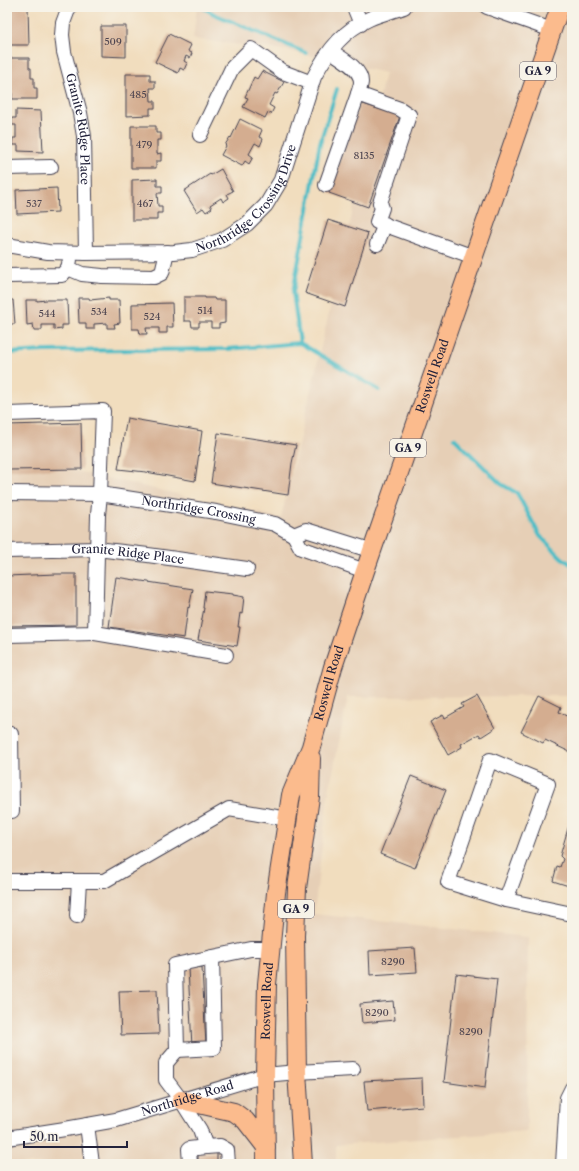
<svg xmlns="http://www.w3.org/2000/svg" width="579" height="1171" font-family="'Libre Caslon Text',serif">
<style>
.built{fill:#e6cfb6}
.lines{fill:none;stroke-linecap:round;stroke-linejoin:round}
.stream{stroke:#4fbdc6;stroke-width:4}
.building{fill:#d4ad90}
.minor-casing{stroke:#413e4f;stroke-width:16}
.major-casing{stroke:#413e4f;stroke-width:20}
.minor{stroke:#fff;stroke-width:14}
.major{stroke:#fbbb8d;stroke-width:18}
.labels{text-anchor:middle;stroke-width:3.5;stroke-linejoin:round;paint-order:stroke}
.number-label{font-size:10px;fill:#4e4550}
.shield{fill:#f7f3e8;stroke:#62616f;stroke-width:1}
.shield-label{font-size:11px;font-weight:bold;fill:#22223b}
.street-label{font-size:12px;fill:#22223b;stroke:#f7f3e8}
</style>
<rect width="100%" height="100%" fill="#f7f3e8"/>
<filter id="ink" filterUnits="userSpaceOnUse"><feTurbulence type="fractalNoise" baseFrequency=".025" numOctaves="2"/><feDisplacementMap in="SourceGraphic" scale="8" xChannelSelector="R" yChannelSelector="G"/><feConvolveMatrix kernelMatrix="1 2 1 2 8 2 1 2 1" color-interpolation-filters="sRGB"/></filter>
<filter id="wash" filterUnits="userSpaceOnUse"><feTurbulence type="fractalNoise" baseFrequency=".012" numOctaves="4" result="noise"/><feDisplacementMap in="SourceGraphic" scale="16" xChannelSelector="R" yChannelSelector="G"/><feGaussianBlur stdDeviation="0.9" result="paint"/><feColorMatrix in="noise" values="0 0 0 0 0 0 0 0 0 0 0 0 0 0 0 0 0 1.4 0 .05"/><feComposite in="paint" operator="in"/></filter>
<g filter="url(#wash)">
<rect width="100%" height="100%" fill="#f1ddbe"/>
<path class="built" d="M197,7H572V696L348,697L327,801L314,914L528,937L527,1131L336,1145V1164H7V455L281,518L385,73L290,51L193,39Z"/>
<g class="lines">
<g class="stream">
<path d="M202,7L214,14L306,53"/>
<path d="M300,343L293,292L320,143L337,89"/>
<path d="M7,353L44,351L227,349L300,343L379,390"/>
<path d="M454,438L501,484L517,493L540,536L562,558L572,565"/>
</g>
</g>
<g id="blocks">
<g class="building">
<path d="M7,7H28L29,45H7Z"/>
<path d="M101,26H126V57L101,56Z"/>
<path d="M169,34L191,45L188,51L192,53L190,58L186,56L184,61L187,63L184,70L180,68L178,73L155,62Z"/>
<path d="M7,58H29V68H31V78H34V88H37V99H12V92H7V85H9L10,80H7Z"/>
<path d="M262,71L284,82L277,94L275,93L269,105L274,108L271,114L268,112L265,118L243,107L248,98L245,97L254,77L257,79Z"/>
<path d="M126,74H150V81H155V88H150L151,101H155V108H150V115L126,116Z"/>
<path d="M360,103L400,116L368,207L329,193Z"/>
<path d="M16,110L41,111L43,152L18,151V145H12L13,138H16V125H12V118H16Z"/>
<path d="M240,119L262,130L259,137L263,139L260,146L255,143L249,154L253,157L249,164L245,161L242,166L221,155L226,146L225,145L230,137L231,138Z"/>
<path d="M131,126H156V133H161V140H157V154L161,153V161H156V168H131Z"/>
<path d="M221,169L233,191L227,194L229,198L223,202L221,198L210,205L212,208L206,212L203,208L197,212L184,191L210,174L211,175Z"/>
<path d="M157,179V186H162V193H157L158,206H162V213H157V220H132V180Z"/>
<path d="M57,188L58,212L17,214L16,190Z"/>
<path d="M328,220L368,233L345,307L305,293Z"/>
<path d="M184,297H205V298H214L215,300H225V323L219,324V328H211V322H199V327H192L191,321H184Z"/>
<path d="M78,298H89L90,300L109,298V300H119L120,323L114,324L115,328H107V323L94,324V329H86V323H79Z"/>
<path d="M7,300H13L15,324H7Z"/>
<path d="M26,300H37V301L46,300H67L68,325H62V329L54,330V325H42V330H34L33,324L27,325Z"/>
<path d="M172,303L173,327H167V333H159V328H146L147,334H140L139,329H132V304Z"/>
<path d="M127,418L202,431L195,481L146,472L118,469Z"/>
<path d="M81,423L82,469L7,470V425Z"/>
<path d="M218,433L296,445L292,463L288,495L211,483Z"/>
<path d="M56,574H76V625L7,626V576Z"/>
<path d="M116,577L193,589L189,608L188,607L184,638L109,627Z"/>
<path d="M205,591L233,594V595L244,597L242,614L240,613L238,627H240L237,646L198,640L204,608H203Z"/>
<path d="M477,696L495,728L481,737L479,734L461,744L462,747L448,755L430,722L443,715L445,718L464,707L462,704Z"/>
<path d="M539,696L561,707L559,712L572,719V753L545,740L543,743L521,732Z"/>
<path d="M411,776L446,790L415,868L380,854Z"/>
<path d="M569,825L572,826V887L553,881L557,866L560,867L563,859L560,856Z"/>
<path d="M415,948L417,972L370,975L369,951Z"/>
<path d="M202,967L206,1046L192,1047L188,968Z"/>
<path d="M456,974L497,979L485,1088L444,1082Z"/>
<path d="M157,990L159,1034L121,1035L119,991Z"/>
<path d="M393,1001L395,1020L362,1023L360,1004Z"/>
<path d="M422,1078L423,1106L367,1111L364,1081Z"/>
<path d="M217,1153V1164H198V1154Z"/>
</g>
</g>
</g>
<g filter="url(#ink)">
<use href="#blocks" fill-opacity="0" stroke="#413e4f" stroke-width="1"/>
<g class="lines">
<defs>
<g id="minor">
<path id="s1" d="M69,7L63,23L62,35L64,52L80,113L84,136L86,253"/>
<path d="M354,7L361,24"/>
<path d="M487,7L552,30"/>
<path d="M331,51C340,58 361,68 361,82C361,85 359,90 358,94"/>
<path d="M200,135L232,68L251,49L283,72L312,83"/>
<path d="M7,168L51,167"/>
<path d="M326,185L358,94L400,109L409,115L380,203L382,208L377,222L474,257"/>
<path d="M377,244L385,224"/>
<path id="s2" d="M7,245L48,252L86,253L174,252L192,250L222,240L247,224L266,205L281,180L314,77C326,53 344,30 369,19C380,14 393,11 404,7"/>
<path d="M68,268L82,274L102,276L154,277L162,273L167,252"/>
<path d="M7,276L62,275L68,268L70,260"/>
<path d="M7,414L103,411L100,494L98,515L95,633L7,635"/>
<path id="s3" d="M7,493L100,494L216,512L275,524L294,535L301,548L365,571"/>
<path d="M294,535L306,530L373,551"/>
<path id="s4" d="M7,551L97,549L148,555L247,569"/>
<path d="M95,633L226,655"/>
<path d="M11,734L12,811"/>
<path d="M7,881H104L229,809L288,819"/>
<path d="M506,900L548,784L490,760L448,882L506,900L572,914"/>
<path d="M77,916L79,881"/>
<path d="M177,1050L214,1048L212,957"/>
<path d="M87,1125L92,1164"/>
<path id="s5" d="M7,1138L65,1129L116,1120L265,1075L297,1072L353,1069"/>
<path d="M190,1164L189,1149L206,1147"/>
<path d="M228,1164L227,1150L220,1146L206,1147L200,1130L181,1100L166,1080V1063L177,1050L175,965L251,949H270"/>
<path d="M563,1164L567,1098L572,1088"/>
</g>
<g id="major">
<path d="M181,1100L234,1112L245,1120L266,1147"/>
<path id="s6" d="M266,1164L265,1075L267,984L276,893L291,795L311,747L333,667L365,571L560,7"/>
<path d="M303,1164L297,1072L295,936L297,888L310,797L311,758"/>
</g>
</defs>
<use href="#minor" class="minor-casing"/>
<use href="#major" class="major-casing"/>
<use href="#minor" class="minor"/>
<use href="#major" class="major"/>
</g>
</g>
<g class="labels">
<g class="number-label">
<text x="113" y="45">509</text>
<text x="138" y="98">485</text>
<text x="144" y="148">479</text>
<text x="364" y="159">8135</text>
<text x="34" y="207">537</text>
<text x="145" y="207">467</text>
<text x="205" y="314">514</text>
<text x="99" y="315">534</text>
<text x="47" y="317">544</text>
<text x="152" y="320">524</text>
<text x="393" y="965">8290</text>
<text x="377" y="1016">8290</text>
<text x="471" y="1035">8290</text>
</g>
<g class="shield">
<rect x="520" y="62" width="36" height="18" rx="3"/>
<rect x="390" y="439" width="36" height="18" rx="3"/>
<rect x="278" y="900" width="36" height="18" rx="3"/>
</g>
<g class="shield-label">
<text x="538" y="75">GA 9</text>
<text x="408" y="452">GA 9</text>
<text x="296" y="913">GA 9</text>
</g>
<g class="street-label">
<text dy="4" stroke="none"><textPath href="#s1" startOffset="125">Granite Ridge Place</textPath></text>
<text dy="4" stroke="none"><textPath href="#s2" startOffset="265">Northridge Crossing Drive</textPath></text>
<text dy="4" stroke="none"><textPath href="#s6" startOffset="813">Roswell Road</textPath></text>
<text dy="4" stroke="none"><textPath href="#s3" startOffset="193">Northridge Crossing</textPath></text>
<text dy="4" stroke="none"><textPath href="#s4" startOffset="121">Granite Ridge Place</textPath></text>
<text dy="4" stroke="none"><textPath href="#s6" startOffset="489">Roswell Road</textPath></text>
<text dy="4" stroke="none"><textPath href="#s6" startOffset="163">Roswell Road</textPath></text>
<text dy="4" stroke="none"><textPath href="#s5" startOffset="185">Northridge Road</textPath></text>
</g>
</g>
<rect width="579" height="1171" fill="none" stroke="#f7f3e8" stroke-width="24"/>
<path d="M24 1141v6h103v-6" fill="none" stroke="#22223b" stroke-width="2"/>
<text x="30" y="1141" font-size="12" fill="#22223b" stroke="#f7f3e8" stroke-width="3" paint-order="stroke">50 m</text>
</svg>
